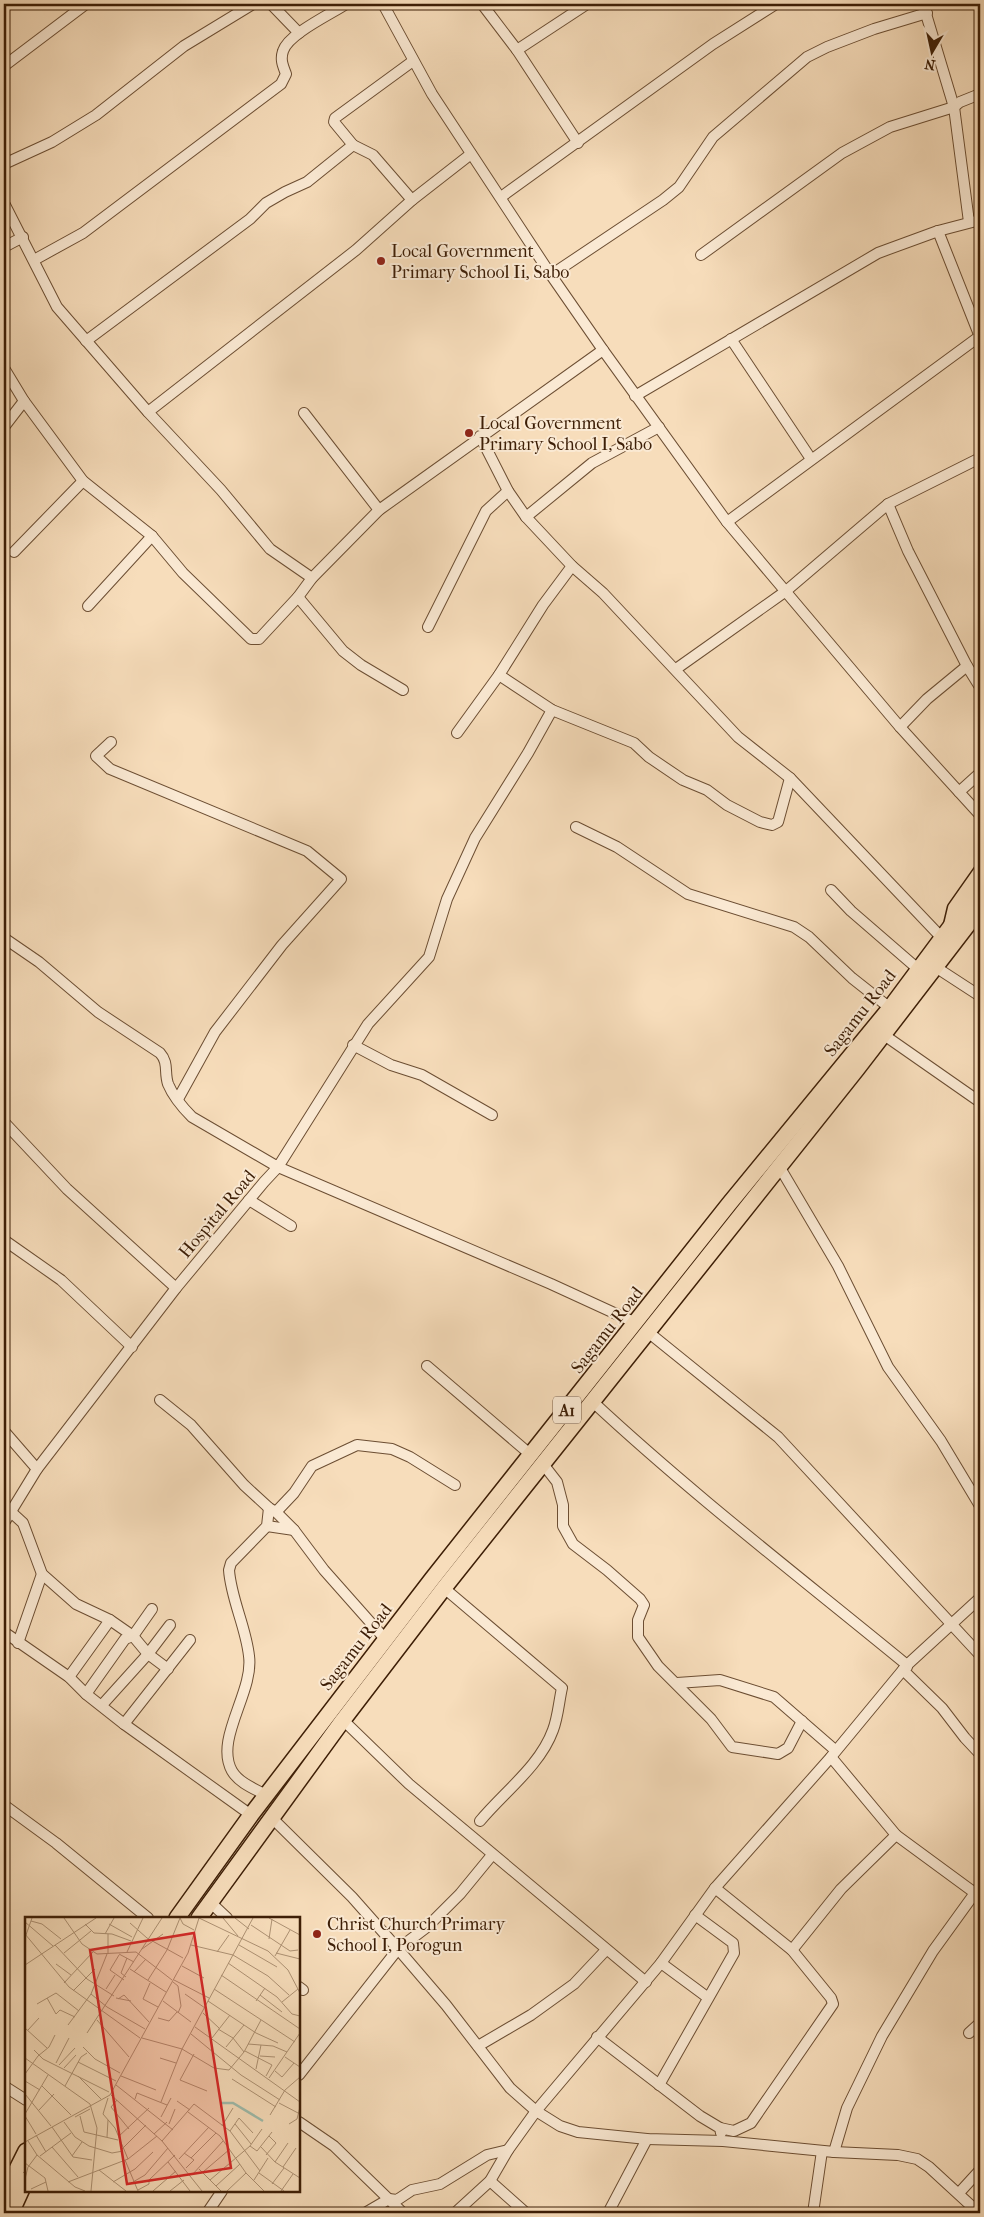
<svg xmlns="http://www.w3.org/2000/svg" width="984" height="2217" font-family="'IM FELL French Canon',serif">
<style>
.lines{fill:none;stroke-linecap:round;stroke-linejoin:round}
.minor-casing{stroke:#6c4e33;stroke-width:12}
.major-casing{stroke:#3d1e06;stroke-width:15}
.highway-casing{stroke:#3d1e06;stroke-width:18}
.minor{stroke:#fae9d3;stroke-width:10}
.major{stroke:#f7ddbb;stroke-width:12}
.highway{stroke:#f7ddbb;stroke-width:15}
.poi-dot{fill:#8f2418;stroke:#fae9d3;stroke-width:2}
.labels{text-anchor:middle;stroke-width:4;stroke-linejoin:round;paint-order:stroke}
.shield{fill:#fae9d3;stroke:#765b44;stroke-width:1}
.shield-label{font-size:16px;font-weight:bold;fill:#3d1e06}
.poi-label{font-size:18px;fill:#3d1e06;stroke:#fae9d3;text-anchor:start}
.street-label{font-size:18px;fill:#3d1e06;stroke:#fae9d3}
.inset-river{fill:none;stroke:#9ebcac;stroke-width:2.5}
.inset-road{fill:none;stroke:#ad9173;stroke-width:1}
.view{fill:#d62828;fill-opacity:0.15;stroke:#d62828;stroke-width:2.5}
.inset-edge{fill:none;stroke:#3d1e06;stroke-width:2.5}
</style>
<rect width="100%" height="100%" fill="#f7ddbb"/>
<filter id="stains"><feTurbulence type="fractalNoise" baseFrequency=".004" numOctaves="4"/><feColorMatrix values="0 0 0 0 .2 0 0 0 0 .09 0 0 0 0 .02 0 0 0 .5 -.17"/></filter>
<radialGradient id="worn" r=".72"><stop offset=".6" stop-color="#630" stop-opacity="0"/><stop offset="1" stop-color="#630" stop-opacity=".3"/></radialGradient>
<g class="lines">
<defs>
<g id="minor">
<path d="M271,4L299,33"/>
<path d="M383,4L432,94L551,275L603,350L727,522L900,727L980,815"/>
<path d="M482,4L517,50L578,143"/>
<path d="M923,4L954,107L969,222"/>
<path d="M517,50L587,4"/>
<path d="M4,66L86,4"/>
<path d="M4,164L52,142L96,115L184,46L253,4"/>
<path d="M501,197L713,44L776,4"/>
<path d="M412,200L373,155L353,145L334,122L335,118L413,61"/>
<path d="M4,203L57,307L148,412L221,490L270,549L312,578"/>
<path d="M938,231L980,337"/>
<path d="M4,247L23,237"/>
<path d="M701,255L842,153L890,127L954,107L960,102L980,94"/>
<path d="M34,260L83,233L281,84L286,74C283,66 280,60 283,51C288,34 331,14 346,4"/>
<path d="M551,275L663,200L679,187L713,137L807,57L827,47L874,29L927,13"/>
<path d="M731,339L811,459"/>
<path d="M86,341L250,219L266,203L285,192L307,182L353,145"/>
<path d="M4,368L24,401L83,481L152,536L183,573L251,639H259L298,597L312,578L379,510L603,350"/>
<path d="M635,396L878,253L938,231L980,220"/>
<path d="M148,412L356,250L412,200L471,154"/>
<path d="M304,413L379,510"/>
<path d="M4,427L24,401"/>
<path d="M480,436L508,491L526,517L572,566L603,593L738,737L790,778L941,937"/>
<path d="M888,504L908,551L967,666L980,687"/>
<path d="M526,517L592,463L659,427"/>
<path d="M727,522L980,336"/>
<path d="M14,552L83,481"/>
<path d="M298,597L343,651L361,665L403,690"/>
<path d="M88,606L152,536"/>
<path d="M428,627L486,511L508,491"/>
<path d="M676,669L786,591L888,504L980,458"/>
<path d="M499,675L552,710L634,743L649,757L683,780L707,790L727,805L760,822L772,825L778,822L790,778"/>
<path d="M900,727L927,699L967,666"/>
<path d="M457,733L499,675L543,605L572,566"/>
<path d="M111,742L96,756L110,769L307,851L341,879L282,945L215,1032L178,1099"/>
<path d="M959,792L980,773"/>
<path d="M576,827L617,847L688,894L794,927L809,937L852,978L890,1008"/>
<path d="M831,890L851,911L918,969"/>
<path d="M4,938L39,962L98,1012L160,1053C169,1063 164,1072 168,1084C173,1096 183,1108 192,1117L278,1167L368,1024L429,957L447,899L475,838L528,753L552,710"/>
<path d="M937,968L980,996"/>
<path d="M884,1035L980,1102"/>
<path d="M353,1045L391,1065L422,1075L492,1115"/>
<path d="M4,1122L67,1189L176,1288"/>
<path d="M779,1166L838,1266L888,1367L941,1441L980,1506"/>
<path d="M249,1200L291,1226"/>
<path d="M4,1240L61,1280L132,1347"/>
<path d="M648,1332L778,1437L980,1655"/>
<path d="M427,1366L531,1455"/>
<path d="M160,1400L191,1425L244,1485L269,1508L276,1512L294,1530L324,1570L386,1640"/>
<path d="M593,1402C693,1495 801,1578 907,1665"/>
<path d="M4,1431L37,1469"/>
<path d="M543,1464L557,1482L563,1505V1526L573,1544L607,1570L640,1599L644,1605L638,1620V1637L658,1666L711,1719L732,1747L778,1754L788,1748L802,1721"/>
<path d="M11,1512L23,1523L42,1574L76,1604L110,1620L133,1636L148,1654L168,1669"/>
<path d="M276,1512L294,1493L312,1466L357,1445L392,1449L410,1457L455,1485"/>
<path d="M4,1523L37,1469L176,1288L264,1182L278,1167L551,1284L636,1323"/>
<path d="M267,1526L294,1530"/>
<path d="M444,1588L562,1688C559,1701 558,1717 553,1730C540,1766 504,1792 480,1821"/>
<path d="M4,1632L69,1677L86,1694L124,1724L251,1815"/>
<path d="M18,1643L42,1574"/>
<path d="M907,1667L903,1670L942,1708L965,1738L980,1754"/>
<path d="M69,1677L110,1620"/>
<path d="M677,1683L720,1680L774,1697L835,1750"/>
<path d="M86,1694L125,1639L133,1636L152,1609"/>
<path d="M102,1705L148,1654L170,1625"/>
<path d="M343,1720L409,1784L646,1982"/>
<path d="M124,1724L190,1640"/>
<path d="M831,1757L896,1835L979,1896"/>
<path d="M266,1795C255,1789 239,1783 232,1771C214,1739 254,1692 249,1656C246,1627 231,1599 229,1570L231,1563L267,1526L269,1508"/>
<path d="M4,1805L56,1843L148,1918"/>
<path d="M272,1818L352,1897L398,1949L446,2005L510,2088L536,2111L560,2126L578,2132L647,2139L723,2141L834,2152L898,2155L917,2159L929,2167L979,2213"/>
<path d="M715,1888L792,1950L831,1998L833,2004L751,2123L734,2131L720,2128"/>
<path d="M211,1903L227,1918"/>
<path d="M792,1950L841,1889L896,1835"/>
<path d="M661,1963L707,1997"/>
<path d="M299,1987L303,1990"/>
<path d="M969,2033L980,2023"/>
<path d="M597,2037L700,2116L720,2128L721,2133"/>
<path d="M478,2046L531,2015L574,1984L606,1950"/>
<path d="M299,2075L398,1949L427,1927L460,1894L492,1855"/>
<path d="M659,2085L734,1953L733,1943L695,1915"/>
<path d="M4,2086L26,2100"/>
<path d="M299,2122L334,2146L403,2213"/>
<path d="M834,2152L847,2108L882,2036L933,1951L980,1886"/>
<path d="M490,2181L526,2213"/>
<path d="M959,2193L980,2170"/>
<path d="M207,2213L222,2191"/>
<path d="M365,2213L389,2199L397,2200L412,2190L440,2184L487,2155L508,2150"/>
<path d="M455,2213L490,2181L508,2150L536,2111L661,1963L715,1888L831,1757L907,1665L980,1598"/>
<path d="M608,2213L647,2139"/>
<path d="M813,2213L822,2151"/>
</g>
<path id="major" d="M950,925L954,908L980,871"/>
<g id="highway">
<path d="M177,1918L251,1815L432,1579L729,1204L890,1008L980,887"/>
<path d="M199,1918L343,1720L444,1588L857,1069L980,909"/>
<path d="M4,2195L26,2151"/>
<path d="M11,2213L26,2180"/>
</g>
</defs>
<use href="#minor" class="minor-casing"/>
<use href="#major" class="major-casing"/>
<use href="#highway" class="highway-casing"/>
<use href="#minor" class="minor"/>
<use href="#major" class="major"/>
<use href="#highway" class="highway"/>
</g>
<g class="poi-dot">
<circle cx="381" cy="261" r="5"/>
<circle cx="469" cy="433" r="5"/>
<circle cx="317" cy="1934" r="5"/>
</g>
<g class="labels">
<rect class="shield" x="553" y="1396.5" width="28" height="27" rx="4"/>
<g class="shield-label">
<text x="567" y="1416">A1</text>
</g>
<g class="poi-label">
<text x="391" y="257">Local Government<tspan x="391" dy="21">Primary School Ii, Sabo</tspan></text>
<text x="479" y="429">Local Government<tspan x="479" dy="21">Primary School I, Sabo</tspan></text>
<text x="327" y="1930">Christ Church Primary<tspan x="327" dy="21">School I, Porogun</tspan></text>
</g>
<g class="street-label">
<text transform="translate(860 1013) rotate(-52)" y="6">Sagamu Road</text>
<text transform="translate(217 1214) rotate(-50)" y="6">Hospital Road</text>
<text transform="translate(607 1330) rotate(-52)" y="6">Sagamu Road</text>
<text transform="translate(356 1647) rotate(-52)" y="6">Sagamu Road</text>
</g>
</g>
<g transform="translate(25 1917)">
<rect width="275" height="275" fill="#f7ddbb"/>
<path class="inset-river" d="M197,186H208L238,204"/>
<path class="inset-road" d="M39,1L57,27L72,37L111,35L147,63M155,1L158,7L169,13M174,1L243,34L263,53L275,76M198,1L213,19M210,1L224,12M244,1L275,18M6,4L17,7L36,22M0,5L28,29M105,6L122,21L158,41M60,7L69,16L87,17L106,24M84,7L107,20M226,8L265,34L273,33M0,17L44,70L115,121M80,17L89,1M83,17V37M1,18L7,1M244,22L247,2M30,28L62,62L89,79M166,28L208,38L243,59L264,78M214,28L252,50M117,32L138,17M102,35L118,1M192,35L204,18M39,36L66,14M251,36L275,42M94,37L109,45M94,38L85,53L99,63M250,39L265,13M203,46L252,80L267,97L275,99M31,47L46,58M0,48L71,1M157,49L179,61M105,52L141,75M109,55L121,42M196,58L275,112M101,60L96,56L102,41M123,63L142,33L155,1M149,63L184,81M148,65L153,69L156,89L153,96M39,66L68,35M125,66L118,82L133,90M81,72L90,58M189,72L270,125M48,74L70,52M66,77L82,90M160,77L180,91M235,78L257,95M22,81L31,97L35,93L50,100M91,81L106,84M93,82L99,78L124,105M138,84L166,105M183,84L231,116L253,126M231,84L240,71M257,85L273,72M12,87L31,76L54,94M82,90L120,112M178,96L194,111M133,101L144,104L152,95M72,103L104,140M43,108L66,77L82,37M170,110L275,185M0,111L22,131M193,112L208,121L219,135M3,113L14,101M62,116L137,1M166,117L216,158L255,183M117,121L157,132L228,1M187,121L205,98M223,127L248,129L262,135M58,130L70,142L95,156M201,130L219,108M9,133L18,142L84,175M220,134L247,148L241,159M169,137L155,163L182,174M235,139L250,140M260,140L275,150M0,141L65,187M135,141L151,146M53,145L91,164M31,146L44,121M34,148L50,131M39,151L51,138M231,152L236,128M250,154L257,160L269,146M0,157L13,139L24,130L30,118M53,159L76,182M96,159L131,173M244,161L275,116M207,162L251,190M0,164L15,173M91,168L148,213M17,169L46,198M40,169L56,140L62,136M0,177L26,209M86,178L137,224L177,274M83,181L78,197L90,211L103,242M110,182L112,176L142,188M92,183L86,190L104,212M152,184L165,193M136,185L157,132L189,151L204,153L219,135L236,103M254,186L275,197M65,187L72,211L66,274M14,193L29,177M163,195L195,219L221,256L239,274M0,197L23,158M245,198L260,173L275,160M0,199L11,217M55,199L59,215L93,223M50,200L65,192M136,200L146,181M39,205L50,220L64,229L87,236L98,234M144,207L150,192M210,207L226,227M264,207L272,202L275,190M197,209L208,191M27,210L48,240L67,243M205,214L214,201L228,216M129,217L142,205M11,218L21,235M82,220L83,203M93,220L124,191M3,224L12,238L50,270L60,274M137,224L169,187L205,214L235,254M0,225L85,178L163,36L174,1M225,229L232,234L247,215M27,230L53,260M236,230L250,245L263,226M97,232L121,208M159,236L169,243L161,251M241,238L251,226L244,219M15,239L46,216M47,239L57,225M166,241L191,216M154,242L184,210M100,243L113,274M143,245L165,274M250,245L275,261M0,246L20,261L23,274M258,250L271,231M174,252L196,274M74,253L101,274M178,255L205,232M234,256L259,274M167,258L198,224M0,262L3,250L12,238M185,263L225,229L237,212M229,263L243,241M43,265L103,242L132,219M88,265L110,252L128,235M108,265L120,258L143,231M247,267L259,251M191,269L215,247M6,272L21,265M113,273L124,267V263L150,238M128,274L151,254M145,274L159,263M202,274L221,256M256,274L268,257"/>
<path class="view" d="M169,16L206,251L102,267L65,33Z"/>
<rect width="275" height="275" class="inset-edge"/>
</g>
<rect width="984" height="2217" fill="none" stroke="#f7ddbb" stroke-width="20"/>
<rect x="5" y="5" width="974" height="2207" fill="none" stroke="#3d1e06" stroke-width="2.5"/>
<rect x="10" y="10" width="964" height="2197" fill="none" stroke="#3d1e06"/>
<g transform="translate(932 52) rotate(189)" stroke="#fae9d3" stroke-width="4" paint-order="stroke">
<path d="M0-4L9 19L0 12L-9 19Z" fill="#3d1e06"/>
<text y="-8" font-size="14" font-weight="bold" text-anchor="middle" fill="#3d1e06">N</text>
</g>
<rect width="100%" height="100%" filter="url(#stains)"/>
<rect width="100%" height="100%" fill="url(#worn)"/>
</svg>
